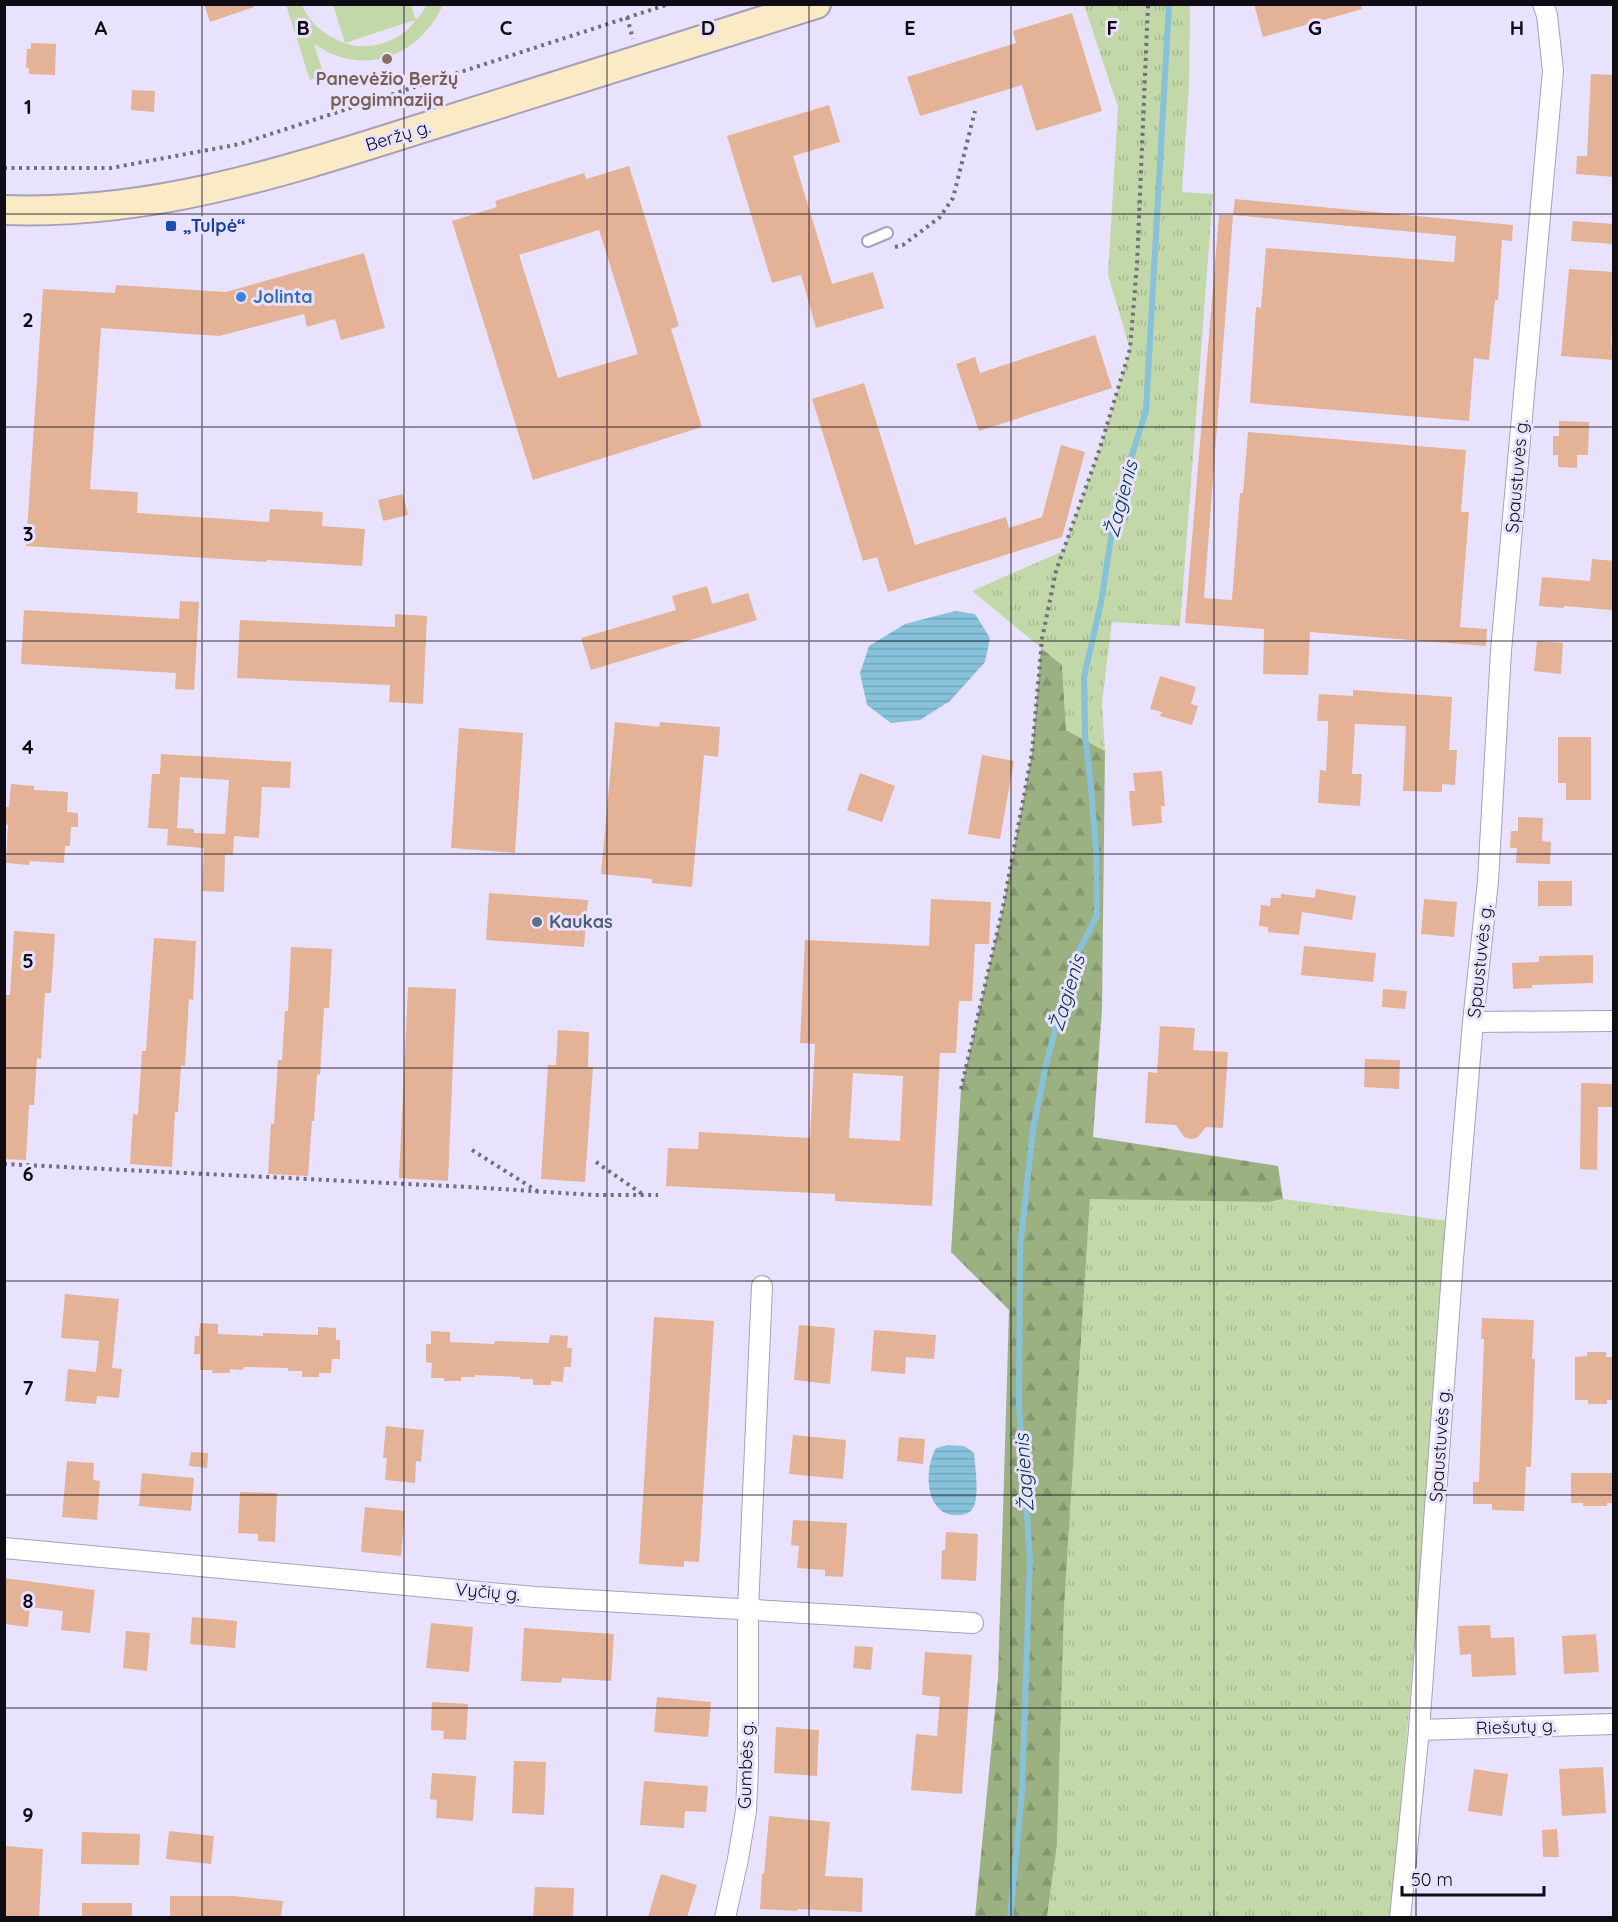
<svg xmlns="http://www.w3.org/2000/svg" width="1618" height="1922" font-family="Quicksand,sans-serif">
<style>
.grass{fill:url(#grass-tufts)}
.forest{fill:url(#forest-firs)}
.pitch{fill:#c3d8a9;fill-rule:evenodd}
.water{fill:url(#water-rules)}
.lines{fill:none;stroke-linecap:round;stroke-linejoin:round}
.stream{stroke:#87c2da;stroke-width:6}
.building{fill:#e4b296;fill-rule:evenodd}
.lane-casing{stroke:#a7a0ba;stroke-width:14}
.street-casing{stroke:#a7a0ba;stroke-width:22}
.secondary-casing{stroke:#a7a0ba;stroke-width:32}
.path{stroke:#726d7f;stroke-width:4;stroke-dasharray:3 4.5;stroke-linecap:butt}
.lane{stroke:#fff;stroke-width:10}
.street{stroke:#fff;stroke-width:20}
.secondary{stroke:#faeac6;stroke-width:28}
.grid{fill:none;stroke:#0f0c16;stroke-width:1.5;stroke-opacity:0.55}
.education-dot{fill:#8d6e63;stroke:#e9e2fe;stroke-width:2}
.transit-dot{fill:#1a4fb4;stroke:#e9e2fe;stroke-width:2}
.shop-dot{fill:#3f7fe0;stroke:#e9e2fe;stroke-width:2}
.service-dot{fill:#5c6f8a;stroke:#e9e2fe;stroke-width:2}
.labels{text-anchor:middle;stroke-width:6;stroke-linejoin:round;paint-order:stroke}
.education-label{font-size:18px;font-weight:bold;fill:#785e54;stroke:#e9e2fe}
.street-label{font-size:18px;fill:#0f0c16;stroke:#e9e2fe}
.transit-label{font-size:18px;font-weight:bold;fill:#164399;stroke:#e9e2fe;text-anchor:start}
.shop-label{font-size:18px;font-weight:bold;fill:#366cbe;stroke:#e9e2fe;text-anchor:start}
.service-label{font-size:18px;font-weight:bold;fill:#4e5e75;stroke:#e9e2fe;text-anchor:start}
.water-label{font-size:20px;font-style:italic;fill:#003748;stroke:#e9e2fe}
.grid-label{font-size:20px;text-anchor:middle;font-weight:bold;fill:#0f0c16;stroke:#e9e2fe;stroke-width:6;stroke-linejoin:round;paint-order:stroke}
</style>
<defs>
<pattern id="grass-tufts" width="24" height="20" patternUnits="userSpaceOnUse" patternTransform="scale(1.5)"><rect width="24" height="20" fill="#c3d8a9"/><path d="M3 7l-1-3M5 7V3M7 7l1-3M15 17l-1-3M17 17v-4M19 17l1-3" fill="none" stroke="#a6b891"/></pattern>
<pattern id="forest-firs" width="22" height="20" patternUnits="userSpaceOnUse" patternTransform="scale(1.5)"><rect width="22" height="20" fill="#9cb181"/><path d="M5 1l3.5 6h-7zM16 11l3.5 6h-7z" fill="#85976f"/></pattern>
<pattern id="water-rules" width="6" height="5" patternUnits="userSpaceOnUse" patternTransform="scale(1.5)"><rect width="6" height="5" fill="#87c2da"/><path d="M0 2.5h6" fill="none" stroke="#73a6ba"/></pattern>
</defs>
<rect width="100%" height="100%" fill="#e9e2fe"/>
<g class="grass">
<path d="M1084,5H1190L1189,87L1182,192L1213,194L1180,626L1112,622L1102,703L1105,751L1066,730L1062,665L972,591L1063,551L1100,448L1130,349L1108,275L1118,107Z"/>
<path d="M1090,1198L1269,1202L1283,1199L1449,1221L1392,1917L1047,1918L1057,1845L1064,1608Z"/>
</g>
<path class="forest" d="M1041,648L1062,665L1066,730L1105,751L1102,1009L1093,1137L1278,1166L1283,1199L1269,1202L1090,1199L1064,1608L1057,1845L1047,1917H975L998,1679L1009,1310L951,1252L961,1089L1003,907L1032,753Z"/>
<path class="pitch" d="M286,5H302C310,24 325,36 345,43L333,5H411L416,20L422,13L426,5H443C423,49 377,74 330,53C325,51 320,47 314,44L324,75L310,80ZM415,20C404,41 368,52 345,43Z"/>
<g class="water">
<path d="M955,611L975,614L990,638L985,662L950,701L920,720L891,723L867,705L860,673L869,646L905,624Z"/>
<path d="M948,1445L964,1446L974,1453C975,1467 980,1496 973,1508C970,1513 966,1514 961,1515C925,1519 923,1471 936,1448Z"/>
</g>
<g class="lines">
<path class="stream" d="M1010,1918L1022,1792L1030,1558L1019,1406L1020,1248L1033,1129L1046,1065L1073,962L1097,916L1096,850L1091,787L1085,736L1084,677L1101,603L1116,505L1146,411L1169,4"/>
</g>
<g class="building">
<path d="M204,4H254V7L210,22Z"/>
<path d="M1254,4H1361L1362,9L1263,37Z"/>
<path d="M1072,13L1102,111L1036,131L1022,85L920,116L907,77L1016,43L1013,31Z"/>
<path d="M31,43L56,44L55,75L29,74V68H26L27,49H31Z"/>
<path d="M1591,74L1614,75V177L1576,174L1577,156H1587Z"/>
<path d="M132,90L155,91L154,112L131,110Z"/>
<path d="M829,105L840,142L793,156L832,284L873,272L884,308L816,328L801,275L772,283L727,136Z"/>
<path d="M629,166L679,326L671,329L702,427L533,480L452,221L497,207L495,201L584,173L586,179ZM599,230L638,354L558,378L519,255Z"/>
<path d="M1235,199L1513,225L1512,241L1502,240L1498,300H1495L1489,360L1474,358L1469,421L1250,403L1256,307L1261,308L1266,248L1454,262L1456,236L1233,215Z"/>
<path d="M1219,215H1233L1204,598L1232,600L1240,493H1243L1248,432L1466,450L1461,512H1469L1460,627L1487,629L1486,646L1310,632L1308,675L1263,674L1264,629L1185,623Z"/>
<path d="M1573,221L1614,224V244L1571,241Z"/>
<path d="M364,253L385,328L341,340L335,319L307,327L304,314L219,336L101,328L90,489L138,492L137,513L269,522L270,509L323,512L322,526L365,529L362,566L267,560V562L26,546L43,289L115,293L116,285L226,292Z"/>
<path d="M1569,269L1614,272L1611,345H1614V360L1561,356Z"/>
<path d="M1095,335L1112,388L979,431L956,364L975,357L980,373Z"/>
<path d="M864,383L915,545L1006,517L1009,528L1042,517L1061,445L1085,452L1062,537L888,592L877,557L863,561L812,399Z"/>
<path d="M1559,421L1589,422L1588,455H1577V468L1558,467V455H1553V436H1559Z"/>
<path d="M403,494L408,515L383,521L378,500Z"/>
<path d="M1592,559L1614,561L1612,610L1564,606V608L1539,606L1542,577L1590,581Z"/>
<path d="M707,586L712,604L748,593L757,620L591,670L581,638L676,610L672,596Z"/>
<path d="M180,601L199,602L194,690L175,689L176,673L21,664L24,610L179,619Z"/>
<path d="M395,614L427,616L423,704L389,702L390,685L237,678L240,620L395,627Z"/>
<path d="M1537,641L1563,643L1561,674L1534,671Z"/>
<path d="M1160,676L1196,687L1191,704L1198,706L1192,725L1160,716L1162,712L1150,709Z"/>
<path d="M1353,690L1452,697L1449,750H1457L1455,785L1442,784V792L1403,791L1406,726L1355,724L1352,774H1362L1360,806L1318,803L1320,770L1326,771L1328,730V721H1317L1319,694L1353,696Z"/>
<path d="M615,722L659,727L660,722L720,727L718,757L704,755L692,887L652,883V879L601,874Z"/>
<path d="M459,728L523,733L515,853L451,848Z"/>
<path d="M1558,737H1591V800H1566V783H1558Z"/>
<path d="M161,754L291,762L290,788L262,787L259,838L234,836L233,855H225L224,892L202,891L204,848L167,845L168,829L148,828L152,774H160ZM180,777L229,780L225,834L194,833V829L177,828Z"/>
<path d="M982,755L1014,761L1000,839L968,834Z"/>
<path d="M1162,771L1165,806H1161L1162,823L1132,826L1129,791H1135L1133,773Z"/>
<path d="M860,773L895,786L882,822L847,810Z"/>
<path d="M11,784L34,786V790L68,792L67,812L78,813V827H71L70,846H65L64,863L30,861L29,865L6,863L8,825L4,824V807H9Z"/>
<path d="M1518,817L1543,818L1542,841L1551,842L1550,864L1516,863L1517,848H1510L1511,831H1518Z"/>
<rect x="1538" y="881" width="34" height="25"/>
<path d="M1316,889L1356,896L1352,920L1302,912L1299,935L1268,932V927L1259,926L1261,905L1270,906L1271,898H1281V894L1315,898Z"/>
<path d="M489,893L588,900L584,947L486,940Z"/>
<path d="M931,899L991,902L989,944H975L972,1001H959L956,1053H940L932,1206L835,1201V1194L666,1186L668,1148L698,1149L699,1132L810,1138L815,1044L800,1043L805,940L929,946ZM853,1073L903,1076L900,1141L849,1138Z"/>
<path d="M1424,899L1457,902L1454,937L1421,934Z"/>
<path d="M14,931L55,934L51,993H45L41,1059L37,1058L34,1105H29L26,1160L4,1159V1004L5,995H10Z"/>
<path d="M154,938L196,941L193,1000L189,999L185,1066L181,1065L178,1112H175L172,1167L130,1164L133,1114L138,1115L142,1051H146Z"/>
<path d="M1304,946L1376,953L1373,982L1301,975Z"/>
<path d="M291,947L332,949L329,1008H324L320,1075L317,1074L314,1121H312L308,1176L268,1174L271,1123L274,1124L278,1060H282L285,1011H288Z"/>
<path d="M1593,955V983L1532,985V988L1513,989L1512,963L1539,962V956Z"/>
<path d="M408,987L456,989L448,1181L399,1178Z"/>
<path d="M1383,989L1407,991L1405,1009L1382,1007Z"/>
<path d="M1160,1026L1195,1028L1193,1050L1228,1052L1223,1128L1206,1127L1197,1138L1190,1139L1184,1137L1176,1125L1145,1123L1148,1072L1157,1073Z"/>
<path d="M558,1030L589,1032L588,1067H593L585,1182L541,1179L548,1065H556Z"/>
<path d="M1365,1059L1400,1060L1399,1089L1364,1087Z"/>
<path d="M1581,1083L1614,1084V1107H1598L1597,1170L1580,1169Z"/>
<path d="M65,1294L119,1299L112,1368L122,1369L119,1398L97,1396L96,1404L65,1401L68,1369L96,1372L99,1341L61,1338Z"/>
<path d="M654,1317L714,1321L699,1562L684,1561V1567L639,1564Z"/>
<path d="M1482,1318L1534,1320L1532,1359H1535L1531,1467H1526L1524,1511L1492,1510V1504H1473V1482H1479L1484,1339H1481Z"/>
<path d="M200,1323L218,1324V1334L263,1336V1333L318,1335V1327L336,1328V1340H340V1359H332L331,1373H319V1377H302V1371H288V1368L244,1367L243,1370L230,1369V1373H212L213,1370H200V1354H194L195,1336H199Z"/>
<path d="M799,1325L835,1328L830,1384L794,1380Z"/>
<path d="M874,1330L936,1335L934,1359L906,1357L905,1374L871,1371Z"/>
<path d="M431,1331L450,1332V1342L494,1344L495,1341L549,1343L550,1335L568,1336L567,1348H572L571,1367H564L563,1382L551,1381V1385H533V1379H520V1377L475,1375V1377H461V1381H444V1378H431L432,1363L426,1362V1344H431Z"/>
<path d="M1587,1352H1606V1357H1614V1400H1607V1404H1588V1400H1575V1357L1587,1356Z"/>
<path d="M386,1426L424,1430L421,1462L416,1461L415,1483L385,1480L387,1458H383Z"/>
<path d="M793,1435L846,1440L843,1479L789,1474Z"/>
<path d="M899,1437L925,1439L923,1464L897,1461Z"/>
<path d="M191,1452L208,1453L207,1468L189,1466Z"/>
<path d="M67,1461L94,1463L93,1480L100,1481L97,1520L62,1517Z"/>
<path d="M142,1473L194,1478L191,1511L139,1506Z"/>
<path d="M1571,1473H1614V1503H1607V1506H1583V1503H1571Z"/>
<path d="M240,1492L277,1493L275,1542L258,1541V1534L238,1533Z"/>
<path d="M365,1507L405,1511L401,1556L361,1552Z"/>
<path d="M793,1520L847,1523L843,1577L825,1576V1570L797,1568L799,1546L791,1545Z"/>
<path d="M946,1532L978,1534L976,1581L941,1579L942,1550H945Z"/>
<path d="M4,1578L95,1590L90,1633L61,1630L63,1611L30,1607L28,1627L4,1624Z"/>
<path d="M192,1617L237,1621L235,1648L190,1644Z"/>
<path d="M431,1623L473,1627L469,1672L426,1668Z"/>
<path d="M1490,1625L1491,1638L1514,1637L1516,1675L1472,1677L1471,1654L1460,1655L1458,1626Z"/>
<path d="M524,1628L614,1634L611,1681L562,1678L561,1683L521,1681Z"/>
<path d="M126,1631L150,1633L147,1671L123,1668Z"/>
<path d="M1596,1634L1599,1672L1564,1674L1562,1636Z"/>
<path d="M855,1646L873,1647L871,1670L853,1668Z"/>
<path d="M925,1652L972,1655L962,1794L911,1790L916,1734L937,1736L940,1697L922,1695Z"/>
<path d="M657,1697L711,1702L708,1737L654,1732Z"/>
<path d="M432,1702L468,1704L466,1740L443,1739L444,1731L431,1730Z"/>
<path d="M776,1727L819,1730L817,1776L774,1773Z"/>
<path d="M514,1761L546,1762L544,1815L512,1813Z"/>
<path d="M1603,1767L1606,1813L1562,1816L1559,1769Z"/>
<path d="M1474,1769L1508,1774L1502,1816L1468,1811Z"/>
<path d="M432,1773L476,1776L473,1821L436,1818L437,1800L430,1799Z"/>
<path d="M644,1781L708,1786L706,1812L685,1811L684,1828L640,1825Z"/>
<path d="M769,1816L830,1822L825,1876L863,1878L862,1912L798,1909L797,1911L760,1909L762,1874H764Z"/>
<path d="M1557,1829L1559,1857H1543L1542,1830Z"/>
<path d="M169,1831L214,1836L211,1864L166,1859Z"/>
<path d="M82,1832L140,1834L139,1865L81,1864Z"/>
<path d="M4,1846L43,1849L39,1917H4Z"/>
<path d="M661,1874L697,1885L687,1917H648Z"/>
<path d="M535,1887L574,1888L573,1917H533Z"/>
<path d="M170,1896H232L283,1901L281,1917H170Z"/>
<rect x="82" y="1903" width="50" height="14"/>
</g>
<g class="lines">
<defs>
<path id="lane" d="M868,241L887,233"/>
<g id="street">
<path d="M1473,1022L1614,1021"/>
<path d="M4,1548L535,1597L973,1623"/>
<path d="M1419,1730L1614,1724"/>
<path d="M725,1918L738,1859L746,1811L748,1767V1610L762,1286"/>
<path d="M1400,1918L1419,1730L1453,1259L1473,1022L1488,881L1501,651L1553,71L1547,15L1543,4"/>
</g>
<path id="secondary" d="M4,210C160,216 301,166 448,120C570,82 693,43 816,4"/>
</defs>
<use href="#lane" class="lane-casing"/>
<use href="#street" class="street-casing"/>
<use href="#secondary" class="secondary-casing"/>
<g class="path">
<path d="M627,17L633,39"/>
<path d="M4,168H111L240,144L669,4"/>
<path d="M895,247L903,245L940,217L953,198L975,111"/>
<path d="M961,1089L1003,907L1032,753L1042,639L1056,571L1100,448L1130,349L1137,265L1148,4"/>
<path d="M472,1150L537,1191"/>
<path d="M596,1162L642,1194"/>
<path d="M4,1164L469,1187L594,1195H658"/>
</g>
<use href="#lane" class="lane"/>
<use href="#street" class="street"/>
<use href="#secondary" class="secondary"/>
</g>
<path class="grid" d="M202,4V1918M404,4V1918M607,4V1918M809,4V1918M1011,4V1918M1214,4V1918M1416,4V1918M4,214H1614M4,427H1614M4,641H1614M4,854H1614M4,1068H1614M4,1281H1614M4,1495H1614M4,1708H1614"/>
<circle class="education-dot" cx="387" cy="59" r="6"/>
<rect class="transit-dot" x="165" y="220" width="12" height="12" rx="3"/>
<circle class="shop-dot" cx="241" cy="297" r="6"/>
<circle class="service-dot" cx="537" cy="922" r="6"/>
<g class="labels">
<g class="education-label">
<text x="387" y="85">Panevėžio Beržų<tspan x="387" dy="21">progimnazija</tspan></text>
</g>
<g class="street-label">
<text transform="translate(398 136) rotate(-17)" y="6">Beržų g.</text>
<text transform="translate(1517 476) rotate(-85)" y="6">Spaustuvės g.</text>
<text transform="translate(1480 961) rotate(-84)" y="6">Spaustuvės g.</text>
<text transform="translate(1440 1445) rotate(-86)" y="6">Spaustuvės g.</text>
<text transform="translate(488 1592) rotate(5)" y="6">Vyčių g.</text>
<text transform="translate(1516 1727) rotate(-2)" y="6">Riešutų g.</text>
<text transform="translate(746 1765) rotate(-88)" y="6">Gumbės g.</text>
</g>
<g class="transit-label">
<text x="183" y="232">„Tulpė“</text>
</g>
<g class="shop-label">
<text x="253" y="303">Jolinta</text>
</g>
<g class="service-label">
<text x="549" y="928">Kaukas</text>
</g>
<g class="water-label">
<text transform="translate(1121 499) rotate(-75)" y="7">Žagienis</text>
<text transform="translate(1067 993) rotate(-73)" y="7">Žagienis</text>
<text transform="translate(1024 1473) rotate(-94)" y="7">Žagienis</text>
</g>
</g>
<g class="grid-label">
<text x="101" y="35">A</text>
<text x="303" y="35">B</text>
<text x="506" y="35">C</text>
<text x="708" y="35">D</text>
<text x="910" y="35">E</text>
<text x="1112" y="35">F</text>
<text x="1315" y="35">G</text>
<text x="1517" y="35">H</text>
<text x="28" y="114">1</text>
<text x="28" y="327">2</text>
<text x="28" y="541">3</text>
<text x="28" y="754">4</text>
<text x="28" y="968">5</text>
<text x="28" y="1181">6</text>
<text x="28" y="1395">7</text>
<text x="28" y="1608">8</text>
<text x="28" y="1822">9</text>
</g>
<rect width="1618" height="1922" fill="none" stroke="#0f0c16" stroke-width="12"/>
<path d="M1402 1886v9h142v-9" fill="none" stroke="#0f0c16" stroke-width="3"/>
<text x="1411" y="1886" font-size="18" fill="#0f0c16" stroke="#e9e2fe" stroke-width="4.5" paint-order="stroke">50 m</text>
</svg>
